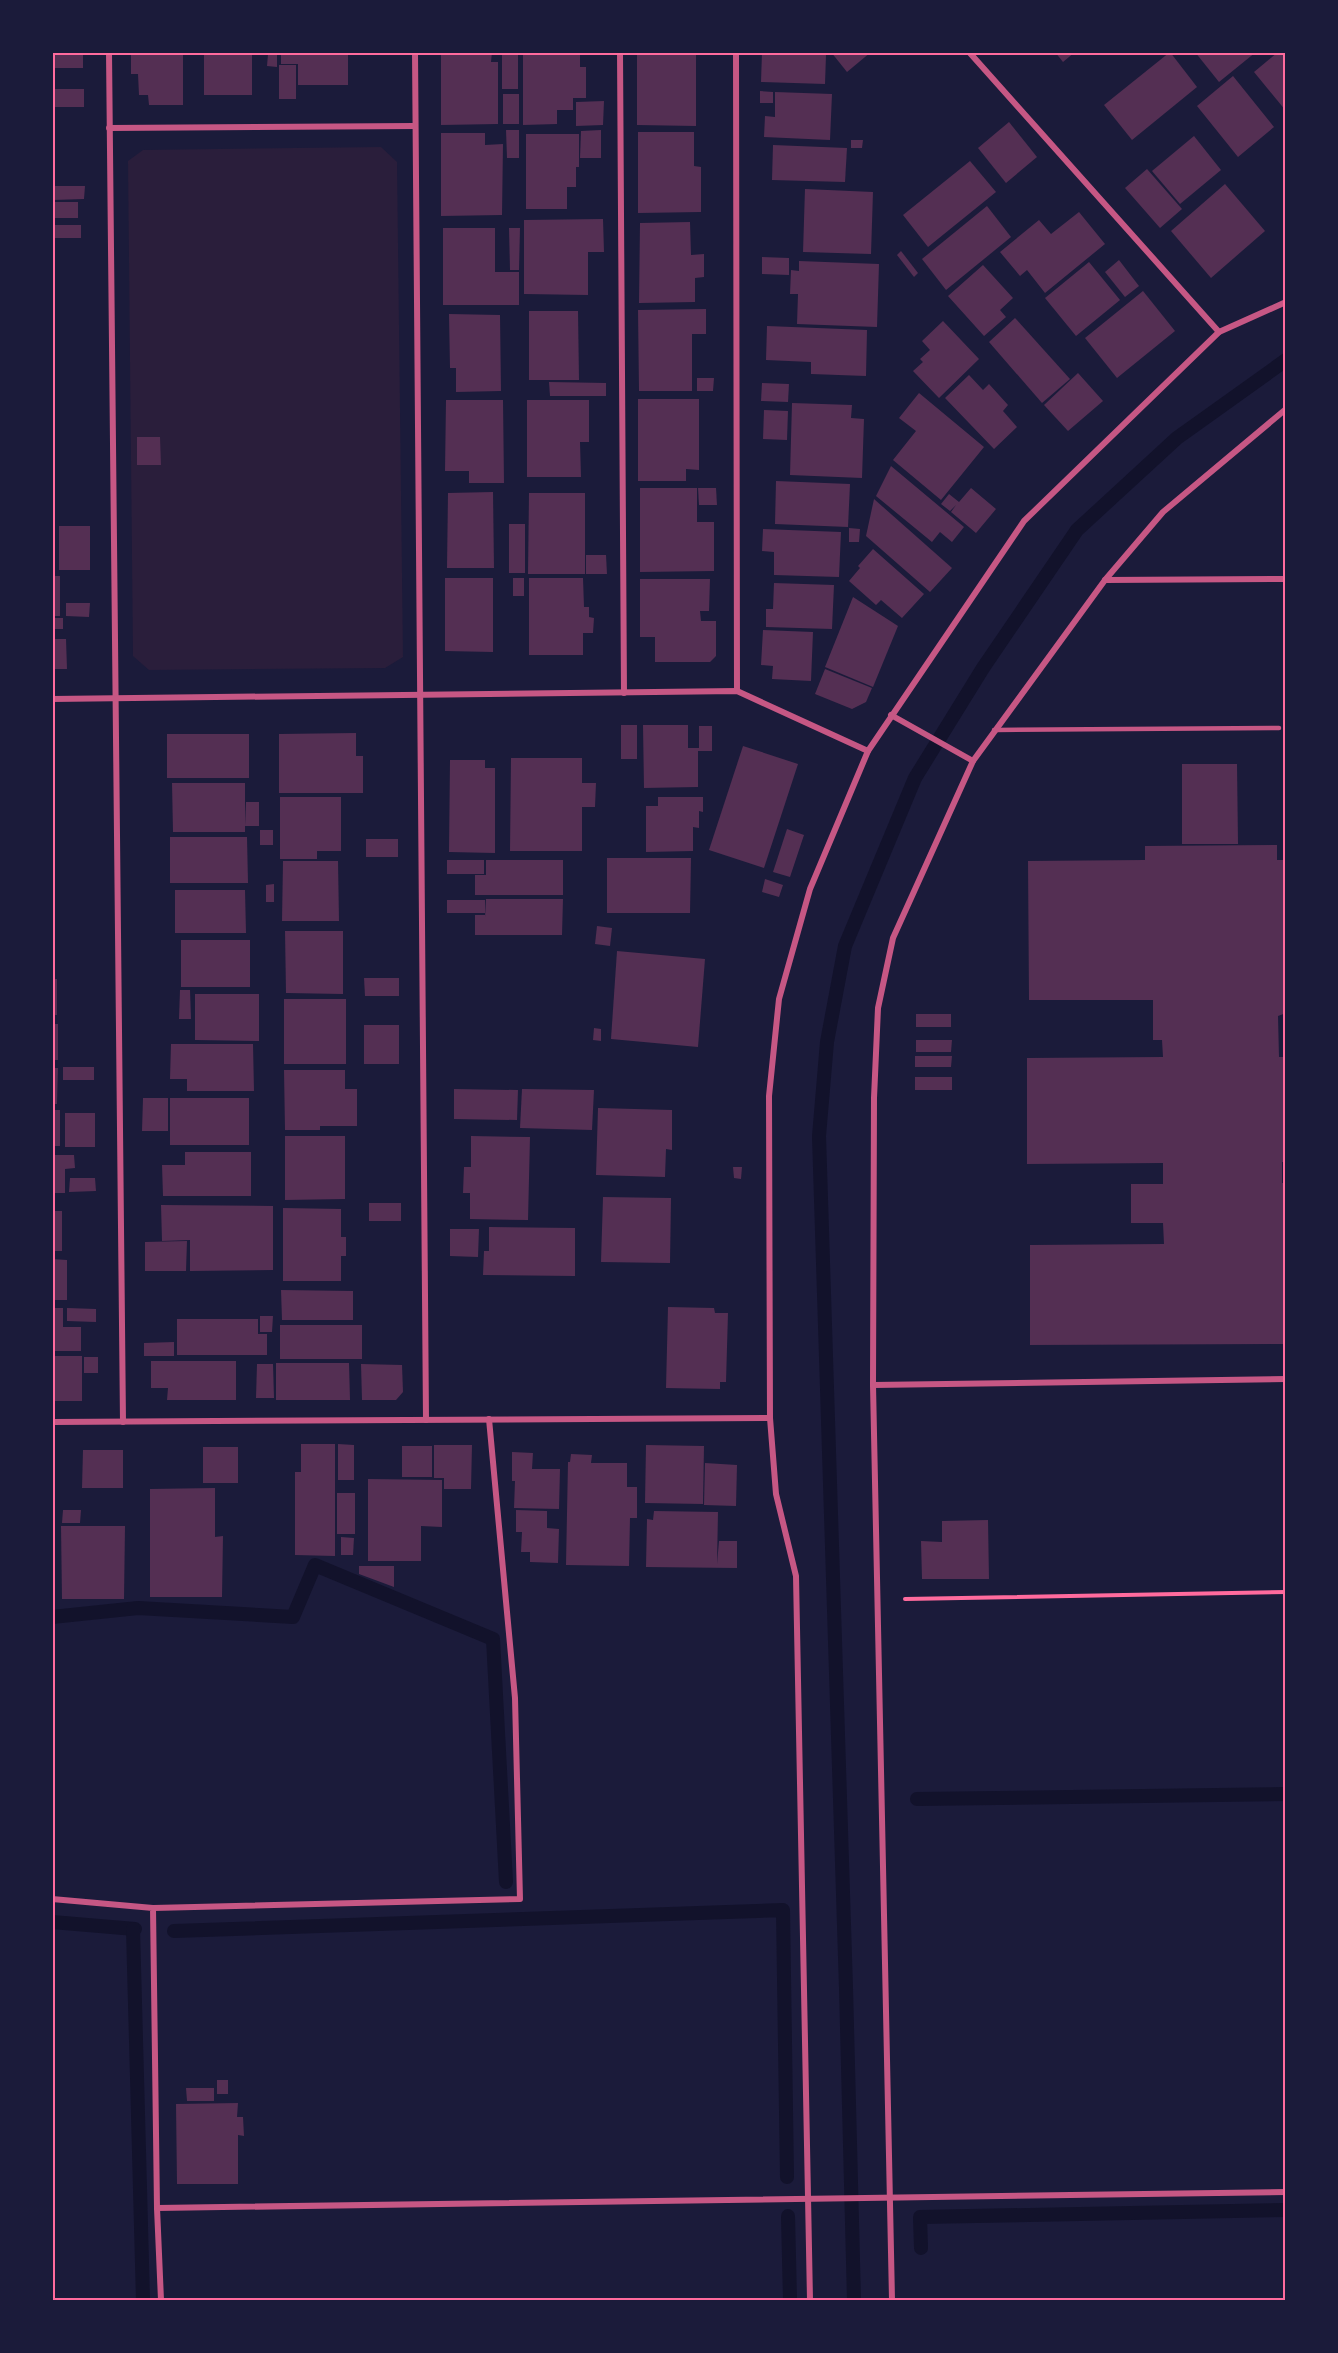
<svg xmlns="http://www.w3.org/2000/svg" width="1338" height="2353" font-family="'IBM Plex Serif',serif">
<style>
.green{fill:#2a1e3b}
.lines{fill:none;stroke-linecap:round;stroke-linejoin:round}
.stream{stroke:#12122b;stroke-width:14}
.building{fill:#542f53}
.path{stroke:#ff6b9d;stroke-width:4}
.service{stroke:#c65784;stroke-width:4.5}
.minor{stroke:#c65784;stroke-width:6}
.neatline{fill:none;stroke:#ff6b9d;stroke-width:2}
</style>
<rect width="100%" height="100%" fill="#1b1b3a"/>
<path class="green" d="M381,147L397,162L403,657L385,668L149,670L133,656L128,161L143,150Z"/>
<g class="lines">
<g class="stream">
<path d="M52,1617L138,1608L293,1617L315,1565L493,1639L506,1882"/>
<path d="M917,1799L1286,1794"/>
<path d="M52,1922L135,1929"/>
<path d="M133,1929L143,2300"/>
<path d="M174,1931L783,1910L787,2177"/>
<path d="M788,2216L790,2300"/>
<path d="M921,2248L920,2217L1286,2210"/>
<path d="M854,2300L846,1988L819,1136L827,1042L845,946L915,778L983,668L1077,530L1177,438L1286,360"/>
</g>
</g>
<g class="building">
<path d="M131,52H183V105H149L148,95H139L138,74H131Z"/>
<rect x="204" y="52" width="48" height="43"/>
<path d="M281,52H348V85H298V64H281Z"/>
<path d="M441,52H492L491,62H498V124L441,125Z"/>
<rect x="502" y="52" width="16" height="37"/>
<path d="M523,52H580V67H586V98H573V110H557V124L523,125Z"/>
<path d="M637,52H696V126L637,125Z"/>
<path d="M762,52L826,55L825,84L761,82Z"/>
<path d="M831,52H871L847,72Z"/>
<path d="M1055,52H1075L1063,62Z"/>
<path d="M1170,52L1197,87L1132,140L1104,105Z"/>
<path d="M1195,52H1256L1219,82Z"/>
<path d="M1278,52H1286V111L1254,72Z"/>
<rect x="52" y="53" width="31" height="15"/>
<path d="M268,54H277V67L267,66Z"/>
<rect x="279" y="65" width="17" height="34"/>
<path d="M1233,76L1274,127L1238,157L1197,106Z"/>
<rect x="52" y="89" width="32" height="18"/>
<path d="M760,91L773,92V103H760Z"/>
<path d="M775,92L832,94L830,140L764,137L765,116L775,117Z"/>
<rect x="503" y="94" width="16" height="30"/>
<path d="M604,101L603,125L576,126V102Z"/>
<path d="M1009,122L1037,157L1006,183L978,148Z"/>
<path d="M506,130H519V158H507Z"/>
<path d="M601,130V158H580L581,131Z"/>
<path d="M638,132H694V166L701,167V212L638,213Z"/>
<path d="M441,133H485V145L503,144L502,215L441,216Z"/>
<path d="M526,134H579V167H576V187H567V209H526Z"/>
<path d="M1194,136L1221,170L1180,204L1152,171Z"/>
<path d="M851,140H863L862,148H851Z"/>
<path d="M773,145L847,148L845,182L772,180Z"/>
<path d="M970,161L996,192L928,247L903,215Z"/>
<path d="M1147,169L1182,209L1160,228L1125,188Z"/>
<path d="M1225,184L1265,231L1211,278L1171,231Z"/>
<path d="M53,186H85L84,199L53,200Z"/>
<path d="M805,189L873,192L871,254L803,252Z"/>
<rect x="52" y="202" width="26" height="16"/>
<path d="M987,206L1011,237L946,290L922,259Z"/>
<path d="M1079,212L1105,244L1045,293L1027,270L1020,276L1000,252L1039,220L1051,234Z"/>
<path d="M603,219L604,252H588V295L524,294V220Z"/>
<path d="M690,222L691,255L704,254V277L695,278V302L639,303L640,223Z"/>
<rect x="52" y="225" width="29" height="13"/>
<path d="M443,228H495V272H519V305H443Z"/>
<path d="M509,228H520L519,270H510Z"/>
<path d="M901,251L918,273L914,277L897,255Z"/>
<path d="M762,257L789,258V275L762,274Z"/>
<path d="M1119,260L1139,286L1125,297L1105,272Z"/>
<path d="M799,261L879,264L877,327L797,324L798,294H790L791,270L799,271Z"/>
<path d="M1089,262L1120,300L1076,336L1045,298Z"/>
<path d="M983,265L1013,298L1000,310L1006,317L984,336L948,296Z"/>
<path d="M1143,291L1175,331L1117,378L1085,338Z"/>
<path d="M706,309V334H692V391H639L638,310Z"/>
<path d="M529,311H578L579,380H529Z"/>
<path d="M449,314L500,315L501,391L456,392V368H450Z"/>
<path d="M1015,318L1070,379L1042,403L989,342Z"/>
<path d="M943,321L979,359L939,398L913,371L923,362L920,359L930,350L922,341Z"/>
<path d="M767,326L867,330L866,376L811,374V362L766,360Z"/>
<path d="M1078,373L1103,401L1068,431L1044,405Z"/>
<path d="M969,375L983,390L989,384L1008,405L1003,411L1017,427L994,449L945,398Z"/>
<path d="M697,378H714L713,391H697Z"/>
<path d="M549,382L606,383V396H550Z"/>
<path d="M762,383L789,384L788,402L761,401Z"/>
<path d="M919,393L984,447L941,500L893,460L916,431L899,418Z"/>
<path d="M638,399H699V470L686,469V481H638Z"/>
<path d="M446,400H503L504,483H469V471H445Z"/>
<path d="M527,400H589V442H580L581,477H527Z"/>
<path d="M792,403L852,405L851,418L864,419L862,478L790,475Z"/>
<path d="M764,410L788,411L787,440L763,439Z"/>
<path d="M137,437H160L161,465H137Z"/>
<path d="M891,466L964,527L952,542L940,532L932,542L876,496Z"/>
<path d="M776,481L850,484L848,527L775,524Z"/>
<path d="M640,488H697V522H714V571L640,572Z"/>
<path d="M698,488H716L717,505H699Z"/>
<path d="M971,488L996,509L976,533L951,512L956,505L950,511L941,504L949,494L959,502Z"/>
<path d="M493,492L494,568H447L448,493Z"/>
<path d="M529,493H585V574H528Z"/>
<path d="M874,499L952,568L930,592L866,536Z"/>
<rect x="509" y="524" width="16" height="49"/>
<rect x="59" y="526" width="31" height="44"/>
<path d="M849,528L860,529L859,542H849Z"/>
<path d="M763,529L841,532L839,577L774,575V552L762,551Z"/>
<path d="M873,549L924,594L902,618L881,600L876,605L849,581L860,568L858,566Z"/>
<path d="M586,555H606L607,574H586Z"/>
<rect x="52" y="576" width="8" height="40"/>
<path d="M445,578H493V652L445,651Z"/>
<rect x="513" y="578" width="11" height="18"/>
<path d="M529,578H583L584,607H589V617L594,618L593,633H583V655H529Z"/>
<path d="M640,579H710L709,611H700L701,621H716V656L710,662H655V637H640Z"/>
<path d="M774,583L834,585L832,629L766,627V609H773Z"/>
<path d="M853,597L898,626L873,687L825,667Z"/>
<path d="M66,603H90L89,617L66,616Z"/>
<rect x="52" y="618" width="11" height="11"/>
<path d="M763,630L813,632L811,681L772,679L773,666L761,665Z"/>
<path d="M52,639H66L67,669H52Z"/>
<path d="M825,669L872,688L866,702L852,709L815,694Z"/>
<rect x="621" y="725" width="16" height="34"/>
<path d="M643,725H688V748H699V726H712V751H698V787L644,788Z"/>
<path d="M356,733V756H363V793H279V734Z"/>
<rect x="167" y="734" width="82" height="44"/>
<path d="M743,746L798,764L764,868L709,850Z"/>
<path d="M511,758H582V783H596L595,807H582V851H510Z"/>
<path d="M450,760H485V768H495V853L449,852Z"/>
<path d="M1182,764H1237L1238,844H1182Z"/>
<path d="M172,783H245V832H173Z"/>
<path d="M280,797H341V851H317V859H280Z"/>
<path d="M658,797H703V812L699,811V828L693,827V851L646,852V806H658Z"/>
<path d="M246,802H259V826H245Z"/>
<path d="M787,829L804,835L790,877L773,872Z"/>
<rect x="260" y="830" width="13" height="15"/>
<path d="M170,837H247L248,883H170Z"/>
<rect x="366" y="839" width="32" height="18"/>
<path d="M1277,845V860H1286V1013L1278,1016L1279,1057H1286V1162H1282V1183H1286V1223H1283V1244H1286V1344L1030,1345V1245L1164,1244L1163,1223H1131V1184H1163V1163L1027,1164V1058L1163,1057L1162,1040H1153V1000H1029L1028,861L1145,860V846Z"/>
<path d="M607,858H691L690,913H607Z"/>
<rect x="447" y="860" width="37" height="14"/>
<path d="M486,860H563V895H475V875H486Z"/>
<path d="M283,861H338L339,921H282Z"/>
<path d="M765,879L783,885L779,897L762,892Z"/>
<path d="M274,884V902H266V885Z"/>
<path d="M175,890H245L246,933H175Z"/>
<path d="M486,899H563L562,935H475V915H485V917Z"/>
<rect x="447" y="900" width="38" height="13"/>
<path d="M597,926L612,928L610,946L595,944Z"/>
<path d="M285,931H343V994L286,993Z"/>
<rect x="181" y="940" width="69" height="47"/>
<path d="M617,951L705,959L698,1047L611,1039Z"/>
<path d="M364,978H399V996H365Z"/>
<rect x="52" y="979" width="5" height="36"/>
<path d="M180,990H190L191,1019H179Z"/>
<path d="M195,994H259V1041L195,1040Z"/>
<rect x="284" y="999" width="62" height="65"/>
<rect x="916" y="1014" width="35" height="13"/>
<rect x="52" y="1024" width="6" height="36"/>
<rect x="364" y="1025" width="35" height="39"/>
<path d="M594,1028L601,1029V1041L593,1040Z"/>
<path d="M916,1040H952L951,1052H916Z"/>
<path d="M171,1044H253L254,1091H187V1079H170Z"/>
<path d="M915,1056H952L951,1067H915Z"/>
<rect x="63" y="1067" width="31" height="13"/>
<path d="M52,1068H58L57,1104H52Z"/>
<path d="M284,1070H345V1089H357V1126H320V1130H285Z"/>
<rect x="915" y="1077" width="37" height="13"/>
<path d="M454,1089L518,1090L517,1120L454,1119Z"/>
<path d="M522,1089L594,1090L592,1130L520,1128Z"/>
<path d="M143,1098H168V1131H142Z"/>
<rect x="170" y="1098" width="79" height="47"/>
<path d="M598,1108L672,1110V1150L666,1149L665,1177L596,1175Z"/>
<rect x="52" y="1110" width="8" height="36"/>
<rect x="65" y="1113" width="30" height="34"/>
<path d="M285,1136H345V1199L285,1200Z"/>
<path d="M471,1136L530,1137L528,1220L470,1219V1193H463L464,1167H471Z"/>
<path d="M185,1152H251V1196H163L162,1165H185Z"/>
<path d="M52,1155H74L75,1168L65,1169V1193H52Z"/>
<path d="M733,1167H742L741,1179L734,1178Z"/>
<path d="M70,1178H95L96,1191L69,1192Z"/>
<path d="M603,1197L671,1198L670,1263L601,1262Z"/>
<rect x="369" y="1203" width="32" height="18"/>
<path d="M161,1205L273,1206V1270L190,1271V1240L162,1241Z"/>
<path d="M283,1208L341,1209V1237H346V1256H341V1281H283Z"/>
<rect x="52" y="1211" width="10" height="40"/>
<path d="M489,1227L575,1228V1276L483,1275L484,1251H489Z"/>
<path d="M450,1229H479L478,1257L450,1256Z"/>
<path d="M187,1241L186,1271H145V1242Z"/>
<path d="M52,1259L67,1260V1300H52Z"/>
<path d="M281,1290L353,1291V1320H282Z"/>
<path d="M668,1307L714,1308L715,1313H728L726,1382H720V1389L666,1388Z"/>
<path d="M52,1308H63V1327H81V1351H52Z"/>
<path d="M67,1308L96,1309V1322L67,1321Z"/>
<path d="M260,1316H273L272,1332H260Z"/>
<path d="M177,1319H258V1334H267V1355H177Z"/>
<rect x="280" y="1325" width="82" height="34"/>
<path d="M174,1342V1356H144V1343Z"/>
<rect x="52" y="1356" width="30" height="45"/>
<rect x="84" y="1357" width="14" height="16"/>
<path d="M151,1361H236V1400H167L168,1388H151Z"/>
<path d="M276,1363H349L350,1400H276Z"/>
<path d="M257,1364H273L274,1398H256Z"/>
<path d="M361,1364L402,1365L403,1392L396,1400H362Z"/>
<path d="M301,1444H335V1556L295,1555V1472H301Z"/>
<path d="M338,1444L354,1445V1480H338Z"/>
<path d="M434,1445H472L471,1489H444V1478H434Z"/>
<path d="M646,1445L704,1446L703,1504L645,1503Z"/>
<rect x="402" y="1446" width="30" height="31"/>
<rect x="203" y="1447" width="35" height="36"/>
<path d="M83,1450H123V1488H82Z"/>
<path d="M512,1452L533,1453L532,1469H560L559,1509L514,1508L515,1481H512Z"/>
<path d="M571,1454L592,1455L591,1463H627V1487H637V1518H630L629,1566L566,1565L568,1462H570Z"/>
<path d="M705,1463L737,1465L736,1506L704,1505Z"/>
<path d="M368,1479L442,1480V1527L421,1526V1561H368Z"/>
<path d="M215,1488V1537L223,1536L222,1597H150V1489Z"/>
<rect x="337" y="1493" width="18" height="41"/>
<path d="M63,1510H81L80,1523H62Z"/>
<path d="M516,1510L547,1511V1528L559,1529L558,1563L530,1562V1552H521L522,1532H516Z"/>
<path d="M654,1511L718,1512L717,1564L719,1541H737V1568L646,1567L647,1519L653,1520Z"/>
<path d="M988,1520L989,1579H922L921,1541L942,1542V1521Z"/>
<path d="M61,1526H125L124,1599H62Z"/>
<path d="M341,1537L354,1538L353,1555H341Z"/>
<path d="M359,1566H394V1587L359,1574Z"/>
<rect x="217" y="2080" width="11" height="14"/>
<path d="M186,2088H214V2101H187Z"/>
<path d="M238,2103L237,2117H243L244,2136L238,2135V2184H177L176,2104Z"/>
</g>
<g class="lines">
<path class="path" d="M905,1599L1286,1592"/>
<path class="service" d="M994,730L1279,728"/>
<g class="minor">
<path d="M109,52L123,1422"/>
<path d="M415,52L426,1420"/>
<path d="M620,52L624,693"/>
<path d="M736,52L737,691"/>
<path d="M969,52L1219,332"/>
<path d="M109,128L415,126"/>
<path d="M1105,580L1286,579"/>
<path d="M52,699L737,691L868,751"/>
<path d="M891,715L973,761"/>
<path d="M873,1385L1286,1379"/>
<path d="M770,1418L776,1494L796,1576L810,2300"/>
<path d="M52,1422L770,1418L769,1096L779,999L810,889L868,751L1024,521L1219,332L1286,302"/>
<path d="M52,1899L153,1908L157,2208L161,2300"/>
<path d="M153,1908L520,1899L515,1698L489,1419"/>
<path d="M157,2208L1286,2192"/>
<path d="M892,2300L873,1385L874,1098L878,1008L893,938L973,761L1105,580L1163,512L1286,409"/>
</g>
</g>
<rect width="1338" height="2353" fill="none" stroke="#1b1b3a" stroke-width="108"/>
<rect x="54" y="54" width="1230" height="2245" class="neatline"/>
</svg>
